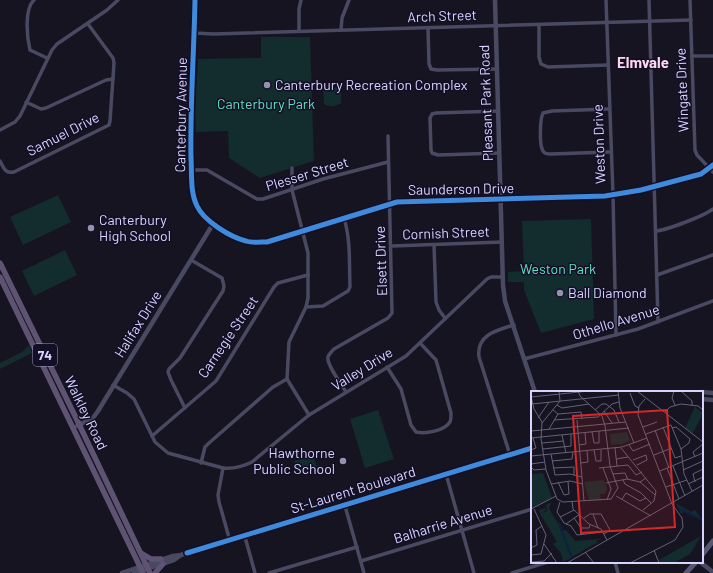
<svg xmlns="http://www.w3.org/2000/svg" width="713" height="573" font-family="Barlow,sans-serif">
<style>
.green{fill:#132c2d}
.lines{fill:none;stroke-linecap:round;stroke-linejoin:round}
.minor{stroke:#4a4962;stroke-width:3.5}
.tertiary{stroke:#4a4962;stroke-width:4.5}
.secondary{stroke:#575674;stroke-width:5}
.primary{stroke:#5e5373;stroke-width:5.5}
.cycleway-casing{stroke:#130f26;stroke-width:8}
.cycleway{stroke:#408adc;stroke-width:5}
.poi-dot{fill:#9591b1;stroke:#130f26;stroke-width:1.5}
.labels{text-anchor:middle;stroke-width:3;stroke-linejoin:round;paint-order:stroke}
.shield{fill:#130f26;stroke:#9e99be;stroke-width:1}
.shield-label{font-size:13px;font-weight:bold;fill:#d9d4ff}
.street-label{font-size:14px;fill:#d9d4ff;stroke:#130f26}
.poi-label{font-size:14px;fill:#d9d4ff;stroke:#130f26;text-anchor:start}
.park-label{font-size:14px;fill:#5fe0c0;stroke:#130f26}
.neighbourhood-label{font-size:15px;font-weight:bold;fill:#ffd6f0;stroke:#130f26}
.inset-river{fill:none;stroke:#0d2144;stroke-width:2}
.inset-road{fill:none;stroke:#64617a;stroke-width:1}
.view{fill:#d62828;fill-opacity:0.15;stroke:#d62828;stroke-width:2}
.inset-edge{fill:none;stroke:#d9d4ff;stroke-width:2}
</style>
<rect width="100%" height="100%" fill="#161421"/>
<g class="green">
<path d="M261,37H310L314,161L260,178L229,158L228,131L196,132L195,113L198,59L261,58Z"/>
<path d="M323,87L341,88V103C336,107 329,107 324,104Z"/>
<path d="M58,195L71,222L23,245L10,217Z"/>
<path d="M591,219L594,319L541,333L524,290V282H508V272L524,271L522,221Z"/>
<path d="M65,250L77,275L34,296L22,271Z"/>
<path d="M29,345L32,353L0,369V363L22,352Z"/>
<path d="M378,410L394,459L365,468L350,419Z"/>
<path d="M313,456L317,467L298,473L294,461Z"/>
</g>
<g class="lines">
<g class="minor">
<path d="M34,0C24,9 27,38 30,50L47,58"/>
<path d="M606,0L613,195L616,335"/>
<path d="M649,0L658,322"/>
<path d="M690,0L695,150L697,155L713,172"/>
<path d="M539,25V57L541,64L548,67L608,65"/>
<path d="M428,28L429,64L431,69L437,70L497,69"/>
<path d="M341,30L342,18L349,0"/>
<path d="M299,31V9L301,0"/>
<path d="M194,33L214,34L691,20"/>
<path d="M692,56H713"/>
<path d="M26,102L41,109L46,108L106,80L113,79"/>
<path d="M609,109L552,111L543,113C540,119 539,145 543,151C544,154 548,154 551,154L610,152"/>
<path d="M498,111L436,113L432,114L430,118L431,150L432,153L438,155L499,153"/>
<path d="M0,130L15,122L20,116L52,50L57,44L107,10L118,0"/>
<path d="M0,161C4,168 5,174 14,172L109,125L110,121L114,63L113,58L88,24"/>
<path d="M292,168V190L308,253V298L306,307L289,342L287,379L309,415"/>
<path d="M192,170H207L257,199H263L323,179L388,162"/>
<path d="M656,231C667,230 704,216 713,209"/>
<path d="M434,245L436,302L439,310L445,318"/>
<path d="M392,246L502,242"/>
<path d="M657,275L713,255"/>
<path d="M306,307L323,306L348,291L350,287C349,264 351,241 344,218"/>
<path d="M524,359L638,329L713,301"/>
<path d="M387,367L401,389L411,425L416,432C426,434 444,431 450,422C451,420 451,416 451,413L436,360L420,343"/>
<path d="M113,385L127,393L134,399L155,442L168,453L223,468C234,469 242,467 252,462L309,415L406,356L487,279L491,277H503"/>
<path d="M346,392C342,385 326,364 328,357C329,354 332,351 334,349L388,318L392,313L388,136"/>
<path d="M185,408L171,380L168,372L169,369L180,358L223,291L224,286L222,278L191,260"/>
<path d="M152,436L216,381L274,287L278,283L308,275"/>
<path d="M510,455L479,357C476,335 497,330 514,325"/>
<path d="M201,463L205,447L209,443L273,387L287,379"/>
<path d="M223,468L218,495L219,502L230,541"/>
<path d="M446,474L474,573"/>
<path d="M345,506L364,573"/>
<path d="M245,537L255,573"/>
<path d="M361,561L532,509"/>
<path d="M615,562L618,573"/>
<path d="M269,573L357,547"/>
<path d="M512,573L548,562"/>
</g>
<g class="tertiary">
<path d="M195,0C194,53 190,105 191,158C192,174 190,192 197,206C204,221 230,237 246,241C252,243 260,242 267,242L397,202L605,196L641,190L701,174L713,165"/>
<path d="M495,0L503,285L505,301L535,392"/>
<path d="M702,392L713,393"/>
<path d="M702,399L713,400"/>
<path d="M77,426L93,418L98,411L213,224"/>
<path d="M700,562L713,572"/>
<path d="M122,573L173,556L181,555L532,448"/>
<path d="M134,573L174,560L181,555"/>
</g>
<g class="secondary">
<path d="M702,555L713,541"/>
<path d="M686,573L696,562"/>
</g>
<g class="primary">
<path d="M0,263L77,420L150,573"/>
<path d="M0,277L143,573"/>
<path d="M141,553L151,559H161"/>
<path d="M155,573L163,564"/>
</g>
<defs>
<g id="cycleway">
<path d="M195,0C194,53 190,105 191,158C192,174 190,192 197,206C204,221 230,237 246,241C252,243 260,242 267,242L397,202L605,196L641,190L701,174L713,165"/>
<path d="M187,553L532,448"/>
</g>
</defs>
<use href="#cycleway" class="cycleway-casing"/>
<use href="#cycleway" class="cycleway"/>
</g>
<g class="poi-dot">
<circle cx="267" cy="85" r="4"/>
<circle cx="91" cy="228" r="4"/>
<circle cx="560" cy="293" r="4"/>
<circle cx="343" cy="461" r="4"/>
</g>
<g class="labels">
<rect class="shield" x="33" y="344" width="24" height="22" rx="3"/>
<g class="shield-label">
<text x="45" y="360">74</text>
</g>
<g class="street-label">
<text transform="translate(442 16) rotate(-2)" y="5">Arch Street</text>
<text transform="translate(682 90) rotate(-92)" y="5">Wingate Drive</text>
<text transform="translate(486 103) rotate(-92)" y="5">Pleasant Park Road</text>
<text transform="translate(181 115) rotate(-89)" y="5">Canterbury Avenue</text>
<text transform="translate(63 134) rotate(-27)" y="5">Samuel Drive</text>
<text transform="translate(599 144) rotate(-92)" y="5">Weston Drive</text>
<text transform="translate(307 174) rotate(-17)" y="5">Plesser Street</text>
<text transform="translate(461 189) rotate(-1)" y="5">Saunderson Drive</text>
<text transform="translate(446 233) rotate(-2)" y="5">Cornish Street</text>
<text transform="translate(381 261) rotate(-92)" y="5">Elsett Drive</text>
<text transform="translate(616 322) rotate(-17)" y="5">Othello Avenue</text>
<text transform="translate(138 324) rotate(-58)" y="5">Halifax Drive</text>
<text transform="translate(228 337) rotate(-56)" y="5">Carnegie Street</text>
<text transform="translate(362 369) rotate(-32)" y="5">Valley Drive</text>
<text transform="translate(86 413) rotate(64)" y="5">Walkley Road</text>
<text transform="translate(353 490) rotate(-17)" y="5">St-Laurent Boulevard</text>
<text transform="translate(443 524) rotate(-17)" y="5">Balharrie Avenue</text>
</g>
<g class="poi-label">
<text x="275" y="90">Canterbury Recreation Complex</text>
<text x="99" y="225">Canterbury<tspan x="99" dy="16">High School</tspan></text>
<text x="568" y="298">Ball Diamond</text>
<text x="335" y="458" text-anchor="end">Hawthorne<tspan x="335" dy="16">Public School</tspan></text>
</g>
<g class="park-label">
<text x="266" y="109">Canterbury Park</text>
<text x="558" y="274">Weston Park</text>
</g>
<g class="neighbourhood-label">
<text x="643" y="68">Elmvale</text>
</g>
</g>
<g transform="translate(531 391)">
<rect width="172" height="172" fill="#161421"/>
<path d="M164,16L172,22L162,42L154,37ZM96,41L99,50L91,53V56L89,53L80,54L79,43ZM12,82L21,107L0,117V83ZM73,89L76,98L74,103H69L70,109H58L53,91ZM20,111L18,118L27,132L40,167L32,171L30,162L22,153L26,151L7,119L14,117L15,119L11,122L16,120L15,114ZM145,112L160,121L164,119L172,130L154,120L150,123ZM35,139L44,150L68,148L70,149H65L67,151L41,166L30,140ZM170,145L159,163L143,172H129L128,169Z" fill="#132c2d"/>
<path class="inset-river" d="M147,117L172,129M28,132L41,167"/>
<path class="inset-road" d="M87,0L89,17L103,52M106,0L172,51M143,0L141,7L144,14M150,0L161,10V14M99,2L104,15L108,17M0,5L3,18L11,31L10,48L15,79L26,108L32,111L80,108L87,97L79,75L74,35L71,25L49,5L47,0M0,6L58,0M1,13L88,4M26,14L31,17L58,13M22,19L27,23L50,21L51,28M64,19L71,13H75L83,19L88,31M73,20L81,32M134,21L139,16L150,13L167,15L172,19M7,27L18,11M23,29L67,26L81,13L88,11M46,29L53,110M11,32L29,10L28,0M112,36L126,31M132,36L144,67L150,65M141,37L145,36L159,48L158,52L150,58M18,38L27,23M124,39L138,77M0,40L95,31M61,41L63,52H68V40M115,43L140,34L150,58L153,83L161,100M31,44L35,62M0,47L98,37M11,52L33,50M48,54L55,53L54,42M98,54L102,60L119,53M84,57L86,75M90,57L125,100M12,58L40,55V43M0,59L5,57L2,47M63,59L65,70H70V59M20,63L24,84L39,83L51,86M123,64L141,57M0,65L91,56L116,47M164,66L162,61L172,53M85,68L97,66M102,69L115,64L116,69L106,74M21,70L41,68L42,61M50,72L57,71L56,60M0,73L14,71M142,75L154,105M0,76L3,79L15,78M22,77L43,76V84M68,77L97,74L105,84L111,81M72,77L80,98L76,109M136,77L148,108M152,79L172,70M129,80L172,62M82,83L94,82L97,89M92,89L94,93L110,102L120,112M27,91L33,104L38,103L37,90M109,91L124,104M164,91L162,83L172,78M75,92L96,88L109,91L115,87M20,93L39,90L52,93M157,93L172,86M135,96L156,89M85,105L120,125M91,108L95,102L109,110L115,107M41,110L42,118L58,133L70,138L76,149M29,111L26,121L33,132L40,135L46,144L72,141M0,118L25,105M112,119L123,110L125,100M62,123L67,137M29,126L43,119M43,127L50,137H58L59,134M53,127L59,123H70L79,139L73,143M35,133L49,123M13,153L26,172M0,157L6,154L5,139L11,135M123,159L128,172M54,161L63,172M0,164L10,163L15,144L3,118M0,171L13,170L21,162M36,172L172,94M99,172L144,149L152,136L151,127L141,113L107,24L108,15L114,8"/>
<path class="view" d="M136,19L144,136L50,142L42,25Z"/>
<rect width="172" height="172" class="inset-edge"/>
</g>
</svg>
